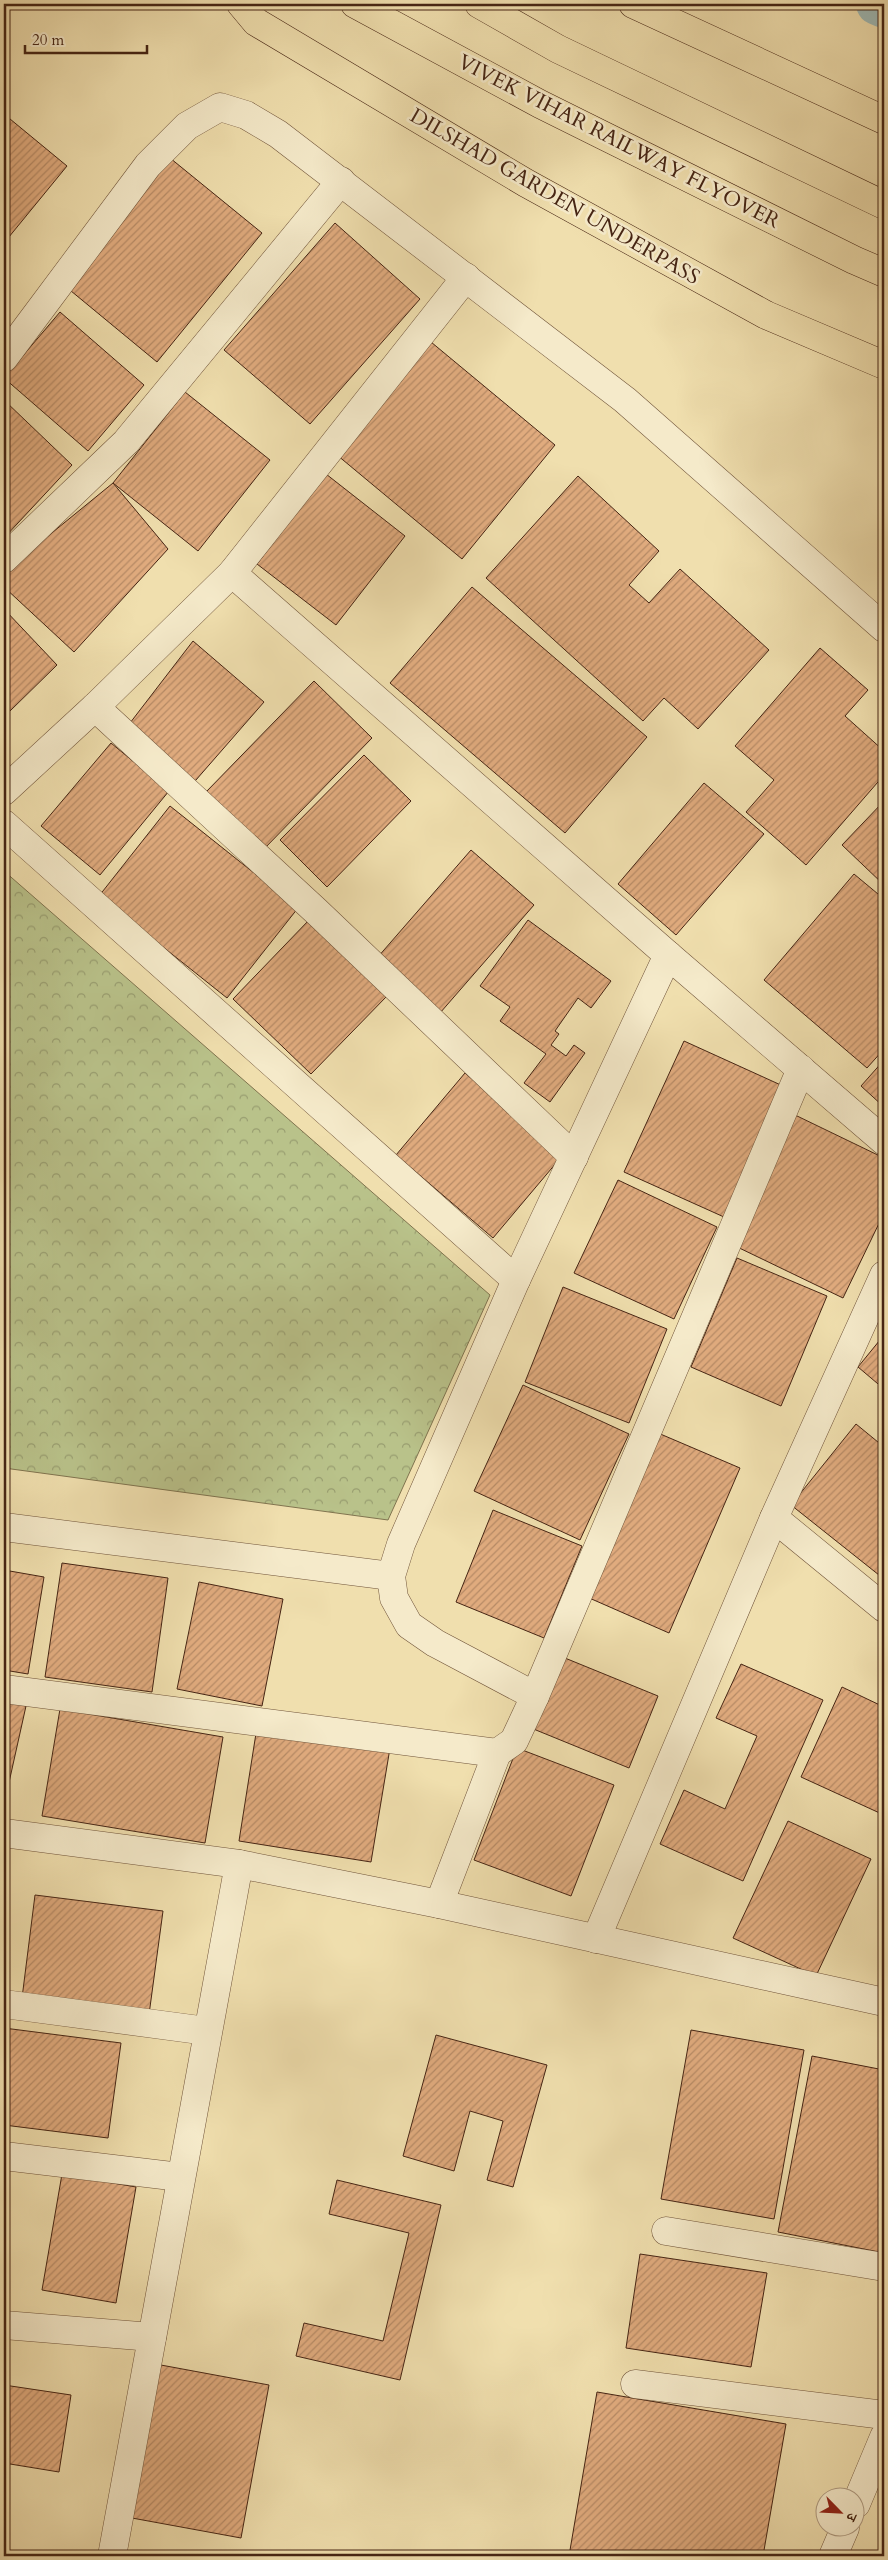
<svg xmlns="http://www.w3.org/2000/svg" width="888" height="2560" font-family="Cardo,'Noto Serif Devanagari',serif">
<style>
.forest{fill:url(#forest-crowns);stroke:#80744f}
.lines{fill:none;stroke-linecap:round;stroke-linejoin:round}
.canal{stroke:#9fbab6;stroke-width:42}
.building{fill:url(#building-hatch);stroke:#462514}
.minor-casing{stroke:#70543a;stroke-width:29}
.major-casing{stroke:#462514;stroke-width:29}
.minor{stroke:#f5eaca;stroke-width:28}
.major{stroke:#f0dfae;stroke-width:28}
.labels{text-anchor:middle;stroke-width:5;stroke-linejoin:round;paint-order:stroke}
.street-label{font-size:21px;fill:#462514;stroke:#f5eaca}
</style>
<defs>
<pattern id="forest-crowns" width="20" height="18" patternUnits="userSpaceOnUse" patternTransform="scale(1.25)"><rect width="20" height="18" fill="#b9c28a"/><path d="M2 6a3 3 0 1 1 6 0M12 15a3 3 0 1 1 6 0" fill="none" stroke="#989d70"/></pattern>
<pattern id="building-hatch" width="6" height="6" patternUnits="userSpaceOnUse" patternTransform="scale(1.25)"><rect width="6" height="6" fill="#e0ab7e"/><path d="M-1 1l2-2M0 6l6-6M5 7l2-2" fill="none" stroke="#b78b66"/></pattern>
</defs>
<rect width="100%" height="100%" fill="#f0dfae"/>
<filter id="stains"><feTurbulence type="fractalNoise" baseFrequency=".004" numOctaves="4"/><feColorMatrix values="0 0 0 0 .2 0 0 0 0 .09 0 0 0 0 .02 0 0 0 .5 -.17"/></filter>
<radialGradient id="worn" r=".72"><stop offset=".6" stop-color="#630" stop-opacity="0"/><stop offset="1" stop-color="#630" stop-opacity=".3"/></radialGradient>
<path class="forest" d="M4,871L490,1295L388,1520L4,1468Z"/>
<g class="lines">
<path class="canal" d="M877,4L884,7"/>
</g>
<g class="building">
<path d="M4,114L67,166L4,243Z"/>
<path d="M170,158L262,233L157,362L65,286Z"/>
<path d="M335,223L420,299L310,424L224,350Z"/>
<path d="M60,312L144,385L88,451L4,378Z"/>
<path d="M431,342L555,445L462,559L337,455Z"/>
<path d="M185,392L270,460L198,551L113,483Z"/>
<path d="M4,400L72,465L4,538Z"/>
<path d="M326,474L405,536L336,625L257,564Z"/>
<path d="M578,476L659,551L629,585L649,603L680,569L769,650L698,729L664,698L643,721L486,578Z"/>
<path d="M113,483L168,549L74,652L4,587V572Z"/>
<path d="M472,587L647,737L565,833L390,683Z"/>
<path d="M4,609L57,665L10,711L4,704Z"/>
<path d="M193,641L264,702L189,788L130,723Z"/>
<path d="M820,648L868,690L845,716L884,751V775L806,865L746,812L774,780L735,746Z"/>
<path d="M314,681L372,738L263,850L205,793Z"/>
<path d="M111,743L169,791L100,875L41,826Z"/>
<path d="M364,755L411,801L327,887L280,840Z"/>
<path d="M704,783L764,834L676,935L618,884Z"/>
<path d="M884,801V885L842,845Z"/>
<path d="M170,806L298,908L227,998L99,896Z"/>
<path d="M471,850L534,905L440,1013L377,958Z"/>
<path d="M854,874L884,899V1049L867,1068L764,980Z"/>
<path d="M309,920L387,996L311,1074L233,999Z"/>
<path d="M528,920L611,981L591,1008L578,998L555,1031L559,1034L551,1045L566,1056L574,1045L585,1053L550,1102L524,1083L546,1054L500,1021L510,1007L480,986Z"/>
<path d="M684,1041L783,1086L724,1217L624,1172Z"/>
<path d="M884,1060V1107L861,1086Z"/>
<path d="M465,1073L562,1156L493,1238L396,1155Z"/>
<path d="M793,1114L884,1158V1213L843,1298L731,1244Z"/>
<path d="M618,1180L717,1227L674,1319L574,1273Z"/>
<path d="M737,1258L827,1296L781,1406L691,1367Z"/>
<path d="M563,1287L667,1329L629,1423L525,1382Z"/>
<path d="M884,1335V1389L858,1367Z"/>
<path d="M523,1385L629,1434L580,1540L474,1491Z"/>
<path d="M856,1424L884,1447V1579L791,1505Z"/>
<path d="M658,1433L740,1468L669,1633L587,1597Z"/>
<path d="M493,1510L582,1546L544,1638L456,1602Z"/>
<path d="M62,1563L168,1578L152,1692L45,1677Z"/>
<path d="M4,1570L44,1577L28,1674L4,1670Z"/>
<path d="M199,1582L283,1599L262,1706L177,1689Z"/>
<path d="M560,1656L658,1696L629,1768L531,1728Z"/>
<path d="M741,1664L823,1700L743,1881L660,1844L684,1790L725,1809L757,1736L716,1718Z"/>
<path d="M842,1687L884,1707V1815L801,1777Z"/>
<path d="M4,1701L26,1706L4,1805Z"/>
<path d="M60,1709L223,1737L205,1843L42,1816Z"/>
<path d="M257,1727L390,1748L371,1862L239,1841Z"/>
<path d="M517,1748L614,1785L571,1896L474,1860Z"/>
<path d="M788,1821L871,1859L816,1976L733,1938Z"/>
<path d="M35,1895L163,1911L148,2022L21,2006Z"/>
<path d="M4,2028L121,2043L108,2138L4,2125Z"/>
<path d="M691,2030L804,2050L774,2219L661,2199Z"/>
<path d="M436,2035L547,2065L513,2187L487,2180L503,2121L470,2111L454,2171L403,2156Z"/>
<path d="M812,2056L884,2070V2253L778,2232Z"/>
<path d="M62,2174L136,2187L116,2303L42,2290Z"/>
<path d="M337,2180L441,2205L400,2380L296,2356L304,2323L383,2341L409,2233L329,2214Z"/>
<path d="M640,2254L767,2273L751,2367L626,2348Z"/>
<path d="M150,2363L269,2385L241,2538L121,2516Z"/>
<path d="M4,2385L71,2395L59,2472L4,2463Z"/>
<path d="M597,2392L786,2424L763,2556H569Z"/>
</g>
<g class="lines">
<defs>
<g id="minor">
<path d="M4,358L148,165L187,126L220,107L246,115L278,134L625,400L884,628"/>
<path d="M4,559L126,442L341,181"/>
<path d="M232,573L668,955L884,1141"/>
<path d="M95,707L316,911L574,1157"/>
<path d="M4,791L95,707L232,573L466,277"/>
<path d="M4,824L516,1280"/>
<path d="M774,1518L884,1608"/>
<path d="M4,1527L391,1576"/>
<path d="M4,1689L497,1753"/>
<path d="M535,1696L435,1643L409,1625L394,1598L391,1576L401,1544L516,1280L668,955"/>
<path d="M4,1833L239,1864L439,1904L884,2002"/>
<path d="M439,1904L497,1753L514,1741L535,1696L801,1069"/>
<path d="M596,1939L774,1518L884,1275"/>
<path d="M4,2004L207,2031"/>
<path d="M4,2156L180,2177"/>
<path d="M666,2231L884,2267"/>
<path d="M4,2325L152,2337"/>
<path d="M635,2384L884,2415"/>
<path d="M856,2504L884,2437"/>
<path d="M112,2556L239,1864"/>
<path d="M833,2556L845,2528"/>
</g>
<g id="major">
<path d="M241,4L256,22L526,183L766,315L884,365"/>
<path d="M355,4L540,104L854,260L884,273"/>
<path d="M479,4L558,49L884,205"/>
<path d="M633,4L884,120"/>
</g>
</defs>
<use href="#minor" class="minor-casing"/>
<use href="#major" class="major-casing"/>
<use href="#minor" class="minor"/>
<use href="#major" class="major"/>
</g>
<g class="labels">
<g class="street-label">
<text transform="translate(619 141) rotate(27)" y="7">VIVEK VIHAR RAILWAY FLYOVER</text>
<text transform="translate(555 196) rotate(30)" y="7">DILSHAD GARDEN UNDERPASS</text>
</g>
</g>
<rect width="888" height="2560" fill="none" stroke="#f0dfae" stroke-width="20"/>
<rect x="5" y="5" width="878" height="2550" fill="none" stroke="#462514" stroke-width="2.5"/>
<rect x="10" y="10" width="868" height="2540" fill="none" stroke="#462514"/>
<g transform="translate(840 2512) rotate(114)"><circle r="24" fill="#f5eaca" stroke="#af9b81"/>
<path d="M0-4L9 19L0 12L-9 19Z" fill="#8f2418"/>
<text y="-8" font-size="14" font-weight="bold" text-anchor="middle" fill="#462514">उ</text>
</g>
<path d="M25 45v8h122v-8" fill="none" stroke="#462514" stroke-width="2.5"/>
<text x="32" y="45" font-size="15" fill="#462514" stroke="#f5eaca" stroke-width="4" paint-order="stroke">20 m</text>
<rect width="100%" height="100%" filter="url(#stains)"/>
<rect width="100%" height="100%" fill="url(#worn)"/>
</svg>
